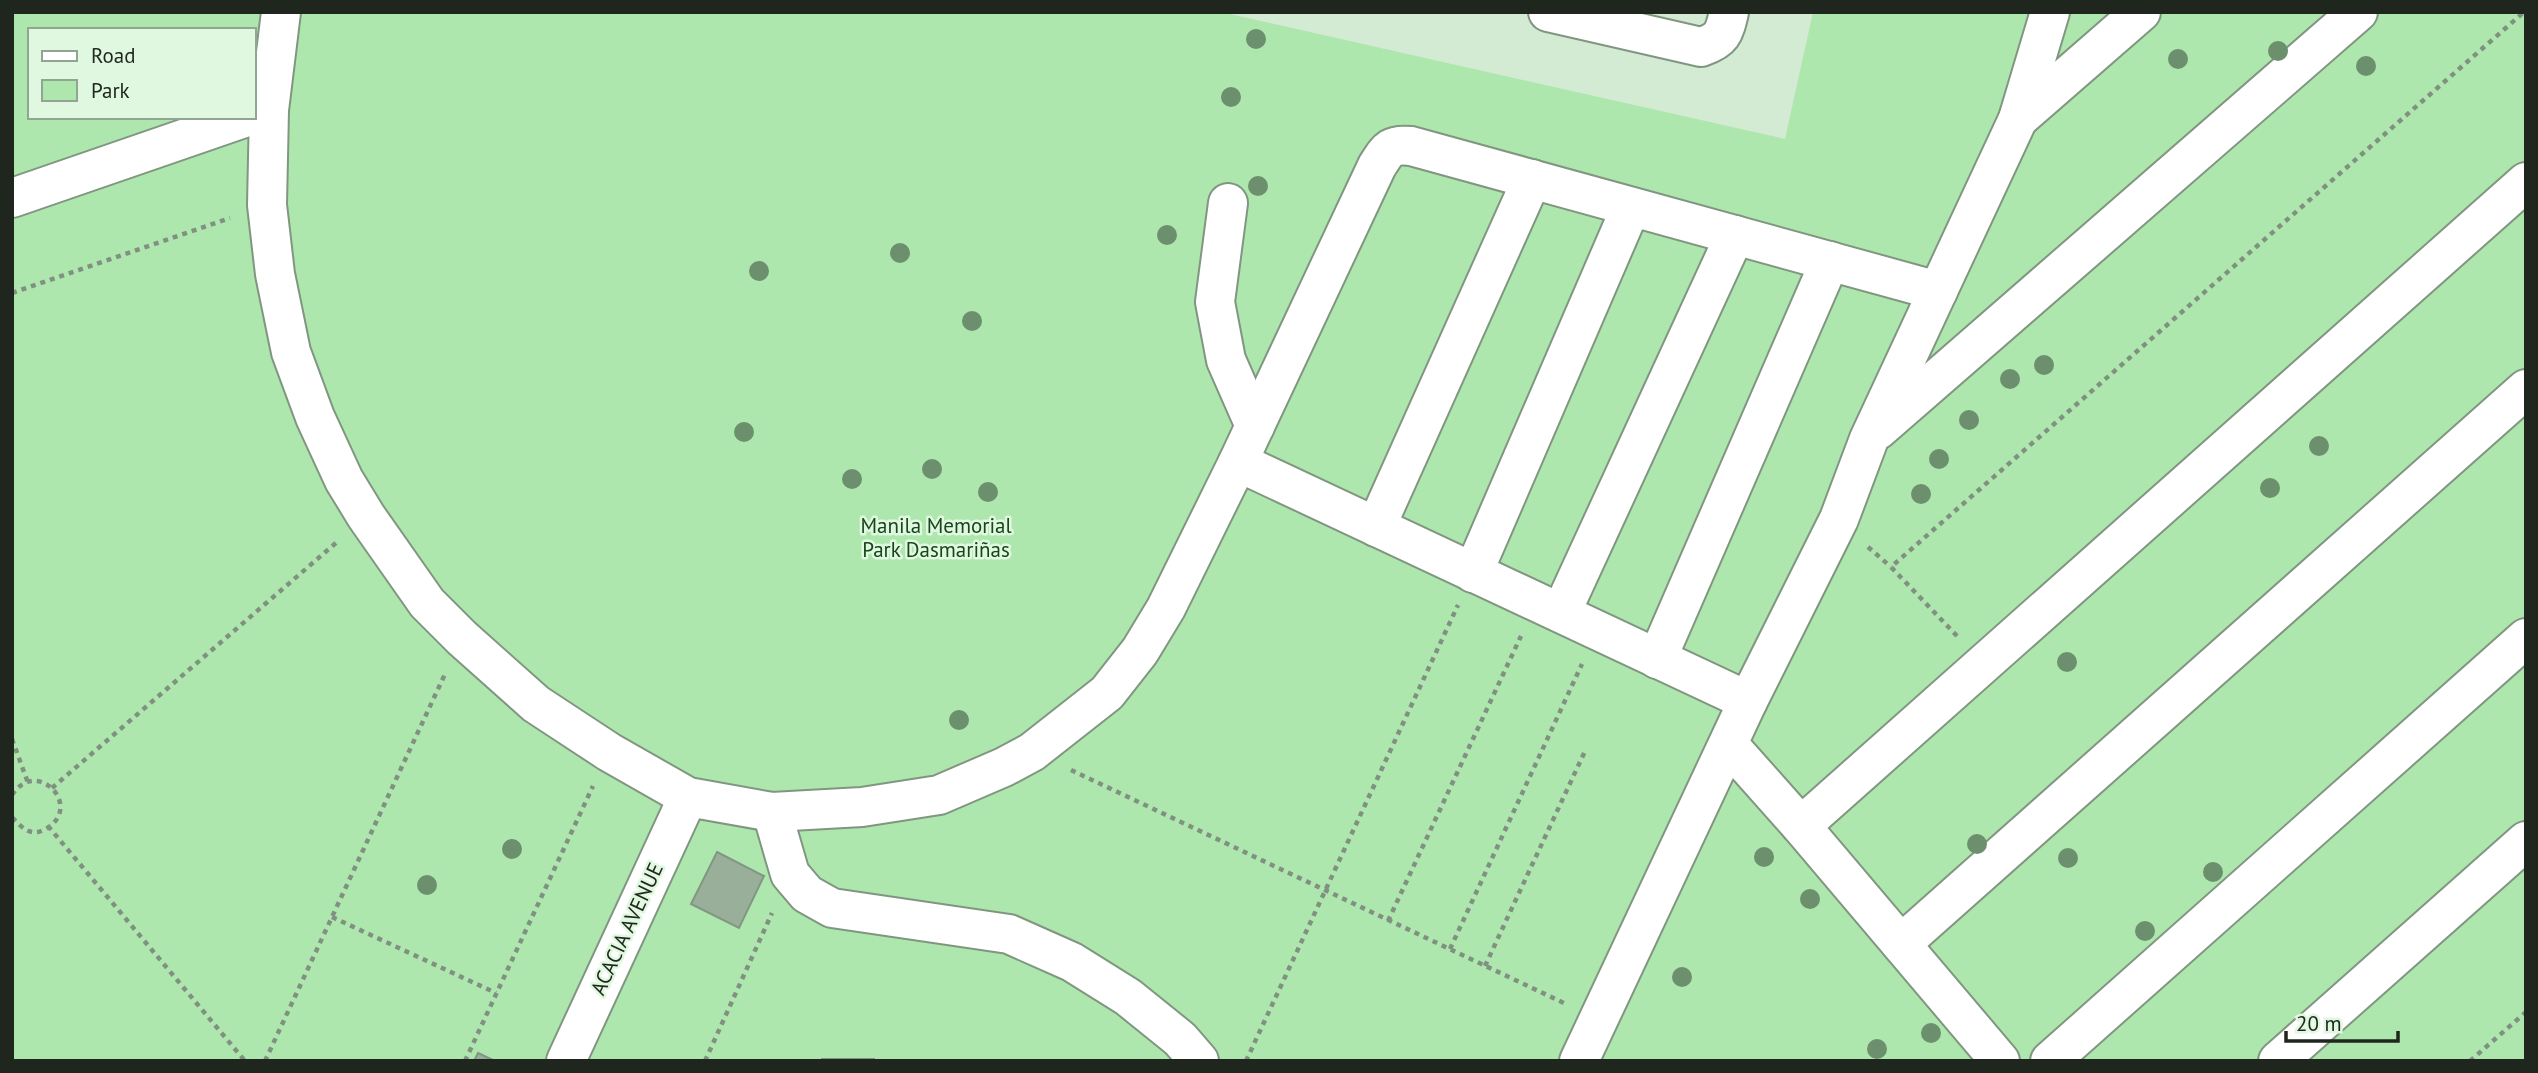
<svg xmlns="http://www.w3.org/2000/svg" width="2538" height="1073" font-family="'PT Sans',sans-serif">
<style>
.green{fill:#aee7ae;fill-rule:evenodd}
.building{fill:#99af99;stroke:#829782;stroke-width:2}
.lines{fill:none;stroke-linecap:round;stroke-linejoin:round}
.minor-casing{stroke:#819681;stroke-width:42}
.path{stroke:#819181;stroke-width:4.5;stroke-dasharray:5 5;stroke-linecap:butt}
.minor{stroke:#fff;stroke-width:38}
.tree{fill:#6c906d}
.labels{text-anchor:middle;stroke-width:5;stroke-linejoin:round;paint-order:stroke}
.park-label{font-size:21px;fill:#17461a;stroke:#e0f8e0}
.street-label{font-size:21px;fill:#1e261e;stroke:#e0f8e0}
</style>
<rect width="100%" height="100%" fill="#d3ead3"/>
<path class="green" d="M12,12H1221L1785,139L1813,12H2526V1061H12ZM30,30H254V117H30Z"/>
<g class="building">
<path d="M717,852L764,876L739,928L691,904Z"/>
<path d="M478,1053L495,1061H474Z"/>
<rect x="822" y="1059" width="52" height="2"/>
</g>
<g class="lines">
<defs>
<g id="minor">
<path d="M281,12L269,110L267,205L275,274L291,352L315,417L344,480L366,516L427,603L462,638L536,704L609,752L688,797L772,812L862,807L939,795L1004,767L1032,752L1107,693L1140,651L1166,608L1238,462L1377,166C1388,149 1390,144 1411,146L1938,291"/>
<path d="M1548,12L1701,47C1722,40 1724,34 1729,12"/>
<path d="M2018,119L2141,12"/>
<path d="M12,198L247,117"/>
<path d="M1228,203L1215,302L1226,360L1255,426"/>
<path d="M1878,430L2358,12"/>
<path d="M1238,462L1748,701"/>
<path d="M1376,527L1532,179"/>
<path d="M1473,573L1631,207"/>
<path d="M1561,613L1735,235"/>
<path d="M1657,659L1830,261"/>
<path d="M1729,745L1801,826L2000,1061"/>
<path d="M772,812L790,874L807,894L832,908L1009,934L1072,962L1128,997L1180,1039L1199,1061"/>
<path d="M1801,826L2526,182"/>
<path d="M1901,944L2526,389"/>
<path d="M566,1061L688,797"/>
<path d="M1579,1061L1748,701L1839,519L1869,439L2018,119L2050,12"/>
<path d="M2050,1061L2526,638"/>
<path d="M2278,1061L2526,841"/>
</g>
</defs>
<use href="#minor" class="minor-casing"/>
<g class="path">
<path d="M12,293L230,218"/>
<path d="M1868,547L1891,567"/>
<path d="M1957,636L1891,567L2524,12"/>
<path d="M12,739L28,783"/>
<path d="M1071,770L1566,1004"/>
<path d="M52,788L337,542"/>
<path d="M12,795C37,756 86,808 44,830C30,837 21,827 12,817"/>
<path d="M48,826L245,1061"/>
<path d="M332,917L496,993"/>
<path d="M1388,921L1521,636"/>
<path d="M1450,949L1582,664"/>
<path d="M1485,966L1586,749"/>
<path d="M265,1061L445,674"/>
<path d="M465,1061L593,786"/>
<path d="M705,1061L772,913"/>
<path d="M1246,1061L1458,605"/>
<path d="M2470,1061L2526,1012"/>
</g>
<use href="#minor" class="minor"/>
</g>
<g class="tree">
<circle cx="1256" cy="39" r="10"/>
<circle cx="2278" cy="51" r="10"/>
<circle cx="2178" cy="59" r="10"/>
<circle cx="2366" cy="66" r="10"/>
<circle cx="1231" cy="97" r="10"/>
<circle cx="1258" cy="186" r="10"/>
<circle cx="1167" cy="235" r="10"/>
<circle cx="900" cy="253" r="10"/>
<circle cx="759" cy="271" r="10"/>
<circle cx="972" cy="321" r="10"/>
<circle cx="2044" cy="365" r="10"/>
<circle cx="2010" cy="379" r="10"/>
<circle cx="1969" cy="420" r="10"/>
<circle cx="744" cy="432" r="10"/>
<circle cx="2319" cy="446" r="10"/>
<circle cx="1939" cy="459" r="10"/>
<circle cx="932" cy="469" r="10"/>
<circle cx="852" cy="479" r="10"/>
<circle cx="2270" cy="488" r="10"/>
<circle cx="988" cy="492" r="10"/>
<circle cx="1921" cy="494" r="10"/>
<circle cx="2067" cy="662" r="10"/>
<circle cx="959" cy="720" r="10"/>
<circle cx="1977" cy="844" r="10"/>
<circle cx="512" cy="849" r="10"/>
<circle cx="1764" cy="857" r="10"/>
<circle cx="2068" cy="858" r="10"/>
<circle cx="2213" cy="872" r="10"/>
<circle cx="427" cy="885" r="10"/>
<circle cx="1810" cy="899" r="10"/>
<circle cx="2145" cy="931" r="10"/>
<circle cx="1682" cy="977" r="10"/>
<circle cx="1931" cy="1033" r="10"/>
<circle cx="1877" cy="1049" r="10"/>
</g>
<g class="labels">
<g class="park-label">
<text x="936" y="533">Manila Memorial<tspan x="936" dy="24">Park Dasmariñas</tspan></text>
</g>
<g class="street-label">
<text transform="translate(627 929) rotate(-65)" y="7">ACACIA AVENUE</text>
</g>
</g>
<rect width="2538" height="1073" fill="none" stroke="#1e261e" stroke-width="28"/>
<rect x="28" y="28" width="228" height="91" fill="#e0f8e0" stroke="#92a492" stroke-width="2"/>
<rect x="42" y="51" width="35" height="10" fill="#ffffff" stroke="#92a492" stroke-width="2"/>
<text x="91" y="63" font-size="21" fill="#1e261e">Road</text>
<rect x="42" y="80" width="35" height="21" fill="#aee7ae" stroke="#92a492" stroke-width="2"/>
<text x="91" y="98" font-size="21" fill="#1e261e">Park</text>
<path d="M2286 1031v10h112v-10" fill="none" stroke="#1e261e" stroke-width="3.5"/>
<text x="2296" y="1031" font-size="21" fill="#1e261e" stroke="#e0f8e0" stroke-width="5" paint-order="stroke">20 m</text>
</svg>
